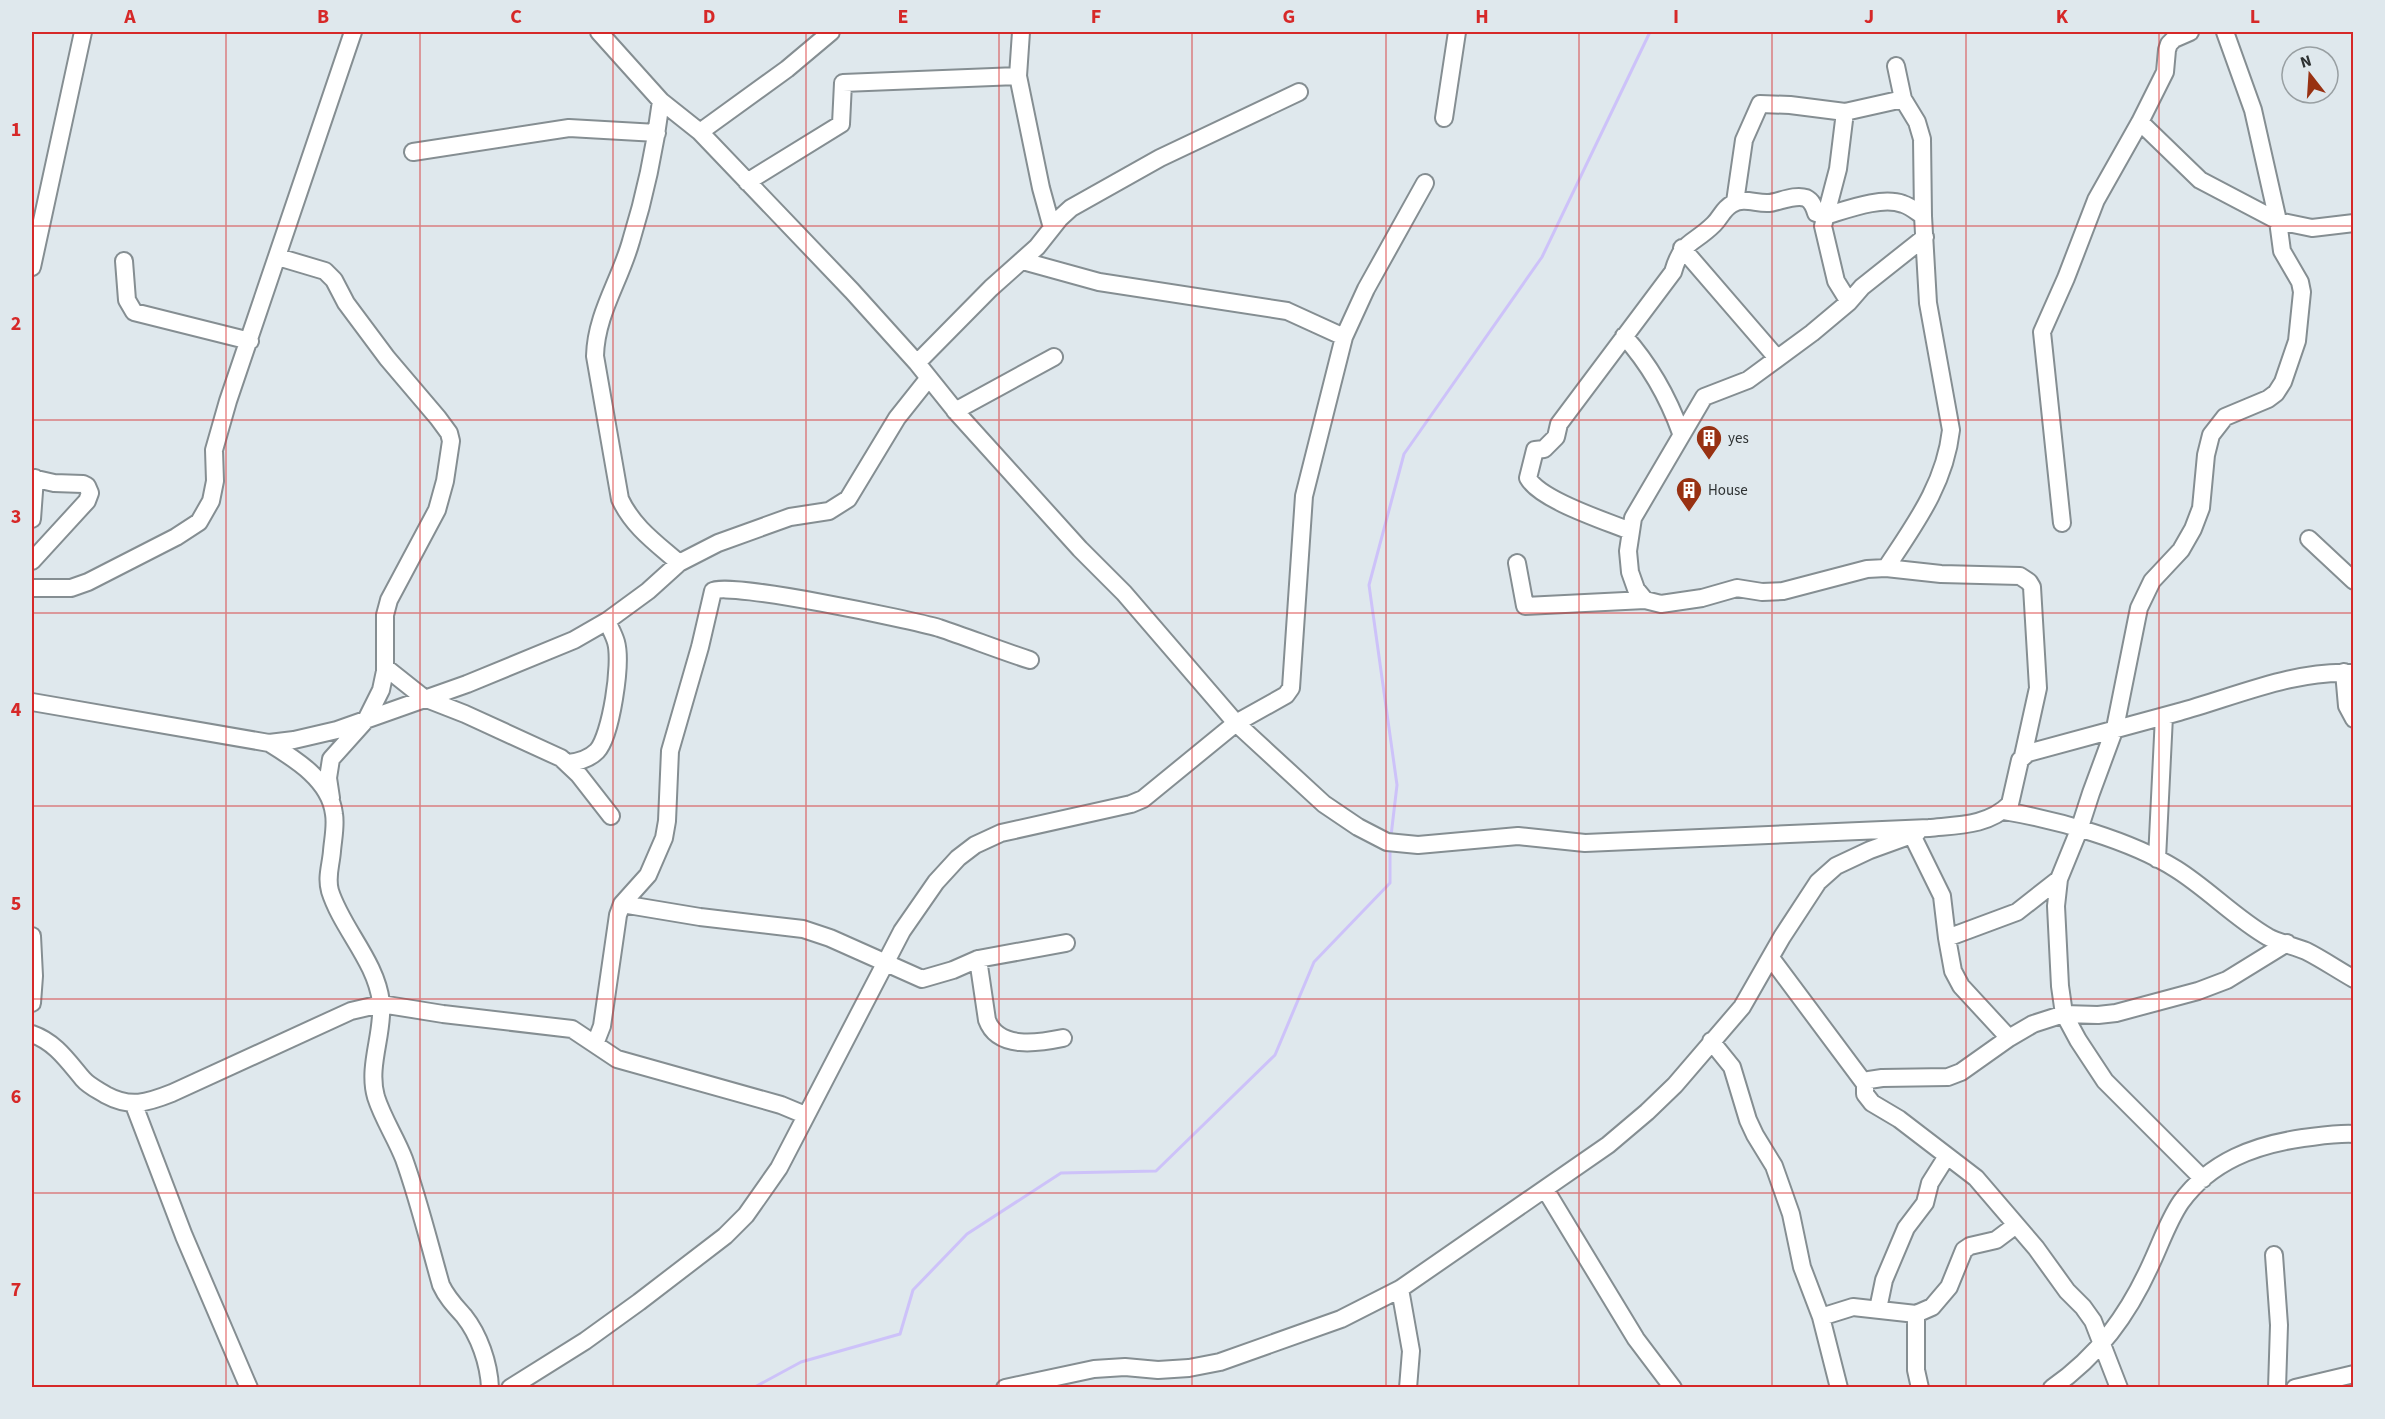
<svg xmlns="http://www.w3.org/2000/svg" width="2385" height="1419" font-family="'Source Sans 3',sans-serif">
	<rect width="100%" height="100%" fill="#dfe8ed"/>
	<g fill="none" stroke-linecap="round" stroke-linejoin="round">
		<path stroke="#cdc2f9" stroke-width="3" d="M 1391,836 L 1397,785 L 1369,585 L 1404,454 L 1542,257 L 1650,32
			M 753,1388 L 801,1362 L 900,1334 L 913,1290 L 967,1234 L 1061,1173 L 1156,1171 L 1275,1055 L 1314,962 L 1390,883 L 1390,848"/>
		<g stroke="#858e92" stroke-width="20">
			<path id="minor" d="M 599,32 L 661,101 L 700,132 L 852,291 L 917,363 L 958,414 L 1080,549 L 1124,593 L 1236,723 L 1324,804 L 1358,827 L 1387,842 L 1418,845 L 1518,836 L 1585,843 L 1929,828 C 1958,825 1988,826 2010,804 L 2020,760 L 2028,753 C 2078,739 2129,726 2179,712 C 2234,697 2296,669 2354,673
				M 1021,32 L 1018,76 L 1041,188 L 1052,228
				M 661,101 C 655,148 645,196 631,241 C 620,281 596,314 595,356 L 620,499 C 633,527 656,543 679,563
				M 1845,112 L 1838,169 L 1823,226 L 1836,281 L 1849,302
				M 1444,118 L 1457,32
				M 2140,122 L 2200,180 L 2278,221 L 2312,228 L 2354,223
				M 700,132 L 787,69 L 831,32
				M 413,152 L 569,128 L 657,133
				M 747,182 L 841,124 L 843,83 L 1018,76
				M 1735,202 L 1744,140 L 1760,104 L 1790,105 L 1845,112 L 1903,99
				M 1925,237 L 1862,287 L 1849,302 L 1812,333 L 1748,380 L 1704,397 L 1633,518 L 1628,551 L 1630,572 L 1636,589 L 1645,600 L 1661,604 L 1702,598 L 1737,588 L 1762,592 L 1783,591 L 1867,569 L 1886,568 L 1941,574 L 2020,576 L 2029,582 L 2032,587 L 2038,688 L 2023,756
				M 1682,248 L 1777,358
				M 278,257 L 325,271 L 334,280 L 346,303 L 387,358 L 438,418 L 449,433 L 451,441 L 445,481 L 437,510 L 389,600 L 385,615 L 385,671 L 381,690 L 366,720 L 331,759 L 328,778 L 331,798
				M 124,261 L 127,300 L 134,312 L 250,341
				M 1023,261 L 1099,282 L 1287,311 L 1344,337
				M 32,267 L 83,32
				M 1624,336 C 1650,365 1668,397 1681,433
				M 917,363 L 991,288 L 1037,247 L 1060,218 L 1071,208 L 1160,158 L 1299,92
				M 955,411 L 1054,357
				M 32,478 L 54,483 L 83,484 L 87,486 L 90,493 L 87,501 L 32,561
				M 32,519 L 35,478
				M 2062,523 L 2042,332 L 2066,278 L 2096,200 L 2140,122 L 2165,72 L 2167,50 L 2169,44 L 2174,39 L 2190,32
				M 1630,531 C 1606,521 1540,500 1528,478 L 1535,450 L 1544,449 L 1556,437 L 1559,424 L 1673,272 C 1682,240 1693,245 1714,224 C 1721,217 1723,209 1732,204 C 1744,197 1756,204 1769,203 C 1779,202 1795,194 1806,198 C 1812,201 1814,206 1816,213 L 1825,216 C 1846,210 1881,196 1903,204 C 1910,206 1917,212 1923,216
				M 2309,539 L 2354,581
				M 1517,563 L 1525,606 L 1645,600
				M 1886,568 C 1915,524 1945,484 1951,430 L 1928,303 L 1923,216 L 1922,139 L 1917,122 L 1903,99 L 1896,66
				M 32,588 L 71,588 L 88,582 L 176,537 L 199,522 L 211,501 L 215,481 L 214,450 L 228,401 L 353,32
				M 385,667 L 424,698 L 465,714 L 561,758 L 579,775 L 611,816
				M 2344,672 L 2347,706 L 2354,719
				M 32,702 L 269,743 C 295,759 330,780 334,814 C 336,826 333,839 332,851 C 331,865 326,877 330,891 C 342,929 376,961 381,1002 C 384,1033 367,1066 376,1097 C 383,1119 396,1138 404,1159 C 419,1201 429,1243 441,1285 C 447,1298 455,1306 464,1316 C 479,1335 489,1363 490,1388
				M 269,743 L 294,740 L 337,730 L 467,684 L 574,640 L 607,621 L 648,591 L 679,563 L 718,543 L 790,517 L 829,511 L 848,499 L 897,418 L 928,379
				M 568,763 C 578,762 590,758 597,751 C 611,736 622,663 616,642 C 614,635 610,628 607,621
				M 2004,811 C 2057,820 2130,840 2176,869 C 2208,889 2235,918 2268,937 C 2279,943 2294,946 2306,951 C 2322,959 2338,970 2354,979
				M 1912,835 L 1942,896 L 1947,938 L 1953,971 L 1961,986 L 2009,1038
				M 2157,859 L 2164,716
				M 622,904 L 700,917 L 803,929 L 830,938 L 922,979 L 953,970 L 978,959 L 1066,943
				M 32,936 L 34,976 L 32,1003
				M 1947,938 L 2017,912 L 2059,879
				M 1771,958 L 1865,1084 L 1865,1094 L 1872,1103 L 1899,1119 L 1976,1178 L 2036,1248 L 2067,1291 L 2083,1307 L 2093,1321 L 2119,1388
				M 978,959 L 987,1020 C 998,1050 1039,1043 1063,1038
				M 32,1034 C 55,1042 67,1060 83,1079 C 89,1086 98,1090 106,1095 C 130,1108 147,1103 172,1093 L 351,1011 L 381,1004 L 443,1014 L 572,1029 L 617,1059 L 781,1105 L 805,1115
				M 1711,1041 L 1732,1067 L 1748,1120 L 1755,1135 L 1774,1166 L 1791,1214 L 1802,1267 L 1821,1317 L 1839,1388
				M 595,1044 L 602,1026 L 618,915 L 622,904 L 648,875 L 664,838 L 667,821 L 670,751 L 700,647 L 713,591 C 727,581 912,620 939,628 C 969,638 999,650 1030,660
				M 1865,1084 L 1869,1080 L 1882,1078 L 1948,1077 L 1961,1072 L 2009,1038 L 2033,1024 L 2064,1014 L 2098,1015 L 2116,1013 L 2198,991 L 2227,980 L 2287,943
				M 134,1105 L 184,1236 L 249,1388
				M 2203,1179 L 2105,1081 L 2078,1040 L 2064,1014 L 2060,986 L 2056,906 L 2059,879 L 2079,830 L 2091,793 L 2115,728 L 2139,608 L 2152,581 L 2181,550 L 2193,529 L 2201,508 L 2206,455 L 2211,435 L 2225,417 L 2268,399 L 2276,393 L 2283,382 L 2297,341 L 2302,292 L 2300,282 L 2282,251 L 2278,221 L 2253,110 L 2225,32
				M 1545,1189 L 1636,1339 L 1673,1388
				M 2274,1255 L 2279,1325 L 2277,1388
				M 1400,1289 L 1411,1351 L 1408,1388
				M 1878,1309 L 1884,1280 L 1906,1228 L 1925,1203 L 1930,1183 L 1947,1156
				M 1916,1314 L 1916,1370 L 1920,1388
				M 1821,1317 L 1853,1307 L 1916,1314 L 1932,1307 L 1949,1287 L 1964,1250 L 1970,1246 L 1996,1240 L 2016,1225
				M 510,1388 L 585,1341 L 639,1302 L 725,1236 L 746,1215 L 779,1168 L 902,931 L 936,882 L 958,858 L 975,845 L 1001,833 L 1131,804 L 1143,799 L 1236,723 L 1286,695 L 1291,688 L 1304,496 L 1344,337 L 1366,289 L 1425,183
				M 1005,1388 L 1094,1369 L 1125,1367 L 1158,1370 L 1189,1368 L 1220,1362 L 1341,1319 L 1400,1289 L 1608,1145 L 1647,1112 L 1675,1085 L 1742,1007 L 1782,937 L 1818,882 L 1836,866 L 1870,850 L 1917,833
				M 2052,1388 C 2098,1356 2128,1315 2151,1264 C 2161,1243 2168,1221 2181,1202 C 2211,1161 2255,1145 2303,1138 C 2320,1136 2337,1133 2354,1134
				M 2295,1388 L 2354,1374"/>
		</g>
		<use href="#minor" stroke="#fff" stroke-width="16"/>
	</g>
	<path fill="none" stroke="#d62828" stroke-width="1.5" stroke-opacity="0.55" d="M 226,32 L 226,1388M 420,32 L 420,1388M 613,32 L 613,1388M 806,32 L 806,1388M 999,32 L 999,1388M 1192,32 L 1192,1388M 1386,32 L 1386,1388M 1579,32 L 1579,1388M 1772,32 L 1772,1388M 1966,32 L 1966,1388M 2159,32 L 2159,1388M 32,226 L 2354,226M 32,420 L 2354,420M 32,613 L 2354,613M 32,806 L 2354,806M 32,999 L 2354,999M 32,1193 L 2354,1193"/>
	<defs>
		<g id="building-pin" transform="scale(1.35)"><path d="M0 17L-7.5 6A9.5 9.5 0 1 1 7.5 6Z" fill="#983112" stroke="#dfe8ed"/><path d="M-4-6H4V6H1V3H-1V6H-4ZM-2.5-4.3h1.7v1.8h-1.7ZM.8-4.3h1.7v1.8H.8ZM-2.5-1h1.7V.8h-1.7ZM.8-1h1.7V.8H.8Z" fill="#fff"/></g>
	</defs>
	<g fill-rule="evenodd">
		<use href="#building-pin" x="1709" y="438"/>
		<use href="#building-pin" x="1689" y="490"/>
	</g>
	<g text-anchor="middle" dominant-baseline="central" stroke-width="6" stroke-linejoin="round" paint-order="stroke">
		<g font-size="15" fill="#2d3132" stroke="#dfe8ed" text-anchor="start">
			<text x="1728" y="438">yes</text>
			<text x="1708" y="490">House</text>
		</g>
	</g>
	<rect width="2385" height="1419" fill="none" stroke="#dfe8ed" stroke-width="66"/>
	<g transform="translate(2310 75) rotate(343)"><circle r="28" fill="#dfe8ed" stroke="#989fa2" stroke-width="1.5"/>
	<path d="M0-4.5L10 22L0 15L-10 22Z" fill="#983112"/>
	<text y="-9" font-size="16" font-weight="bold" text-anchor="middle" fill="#2d3132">N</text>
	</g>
	<rect x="33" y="33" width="2319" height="1353" fill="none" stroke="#d62828" stroke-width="2"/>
	<g font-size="20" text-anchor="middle" font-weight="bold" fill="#d62828">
		<text x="130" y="23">A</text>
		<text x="323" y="23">B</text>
		<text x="516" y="23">C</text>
		<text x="709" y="23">D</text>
		<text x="903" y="23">E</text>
		<text x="1096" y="23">F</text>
		<text x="1289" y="23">G</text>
		<text x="1482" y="23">H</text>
		<text x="1676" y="23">I</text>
		<text x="1869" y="23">J</text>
		<text x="2062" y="23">K</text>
		<text x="2255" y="23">L</text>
		<text x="16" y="136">1</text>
		<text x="16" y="330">2</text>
		<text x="16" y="523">3</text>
		<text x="16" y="716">4</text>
		<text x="16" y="910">5</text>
		<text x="16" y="1103">6</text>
		<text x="16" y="1296">7</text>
	</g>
</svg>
